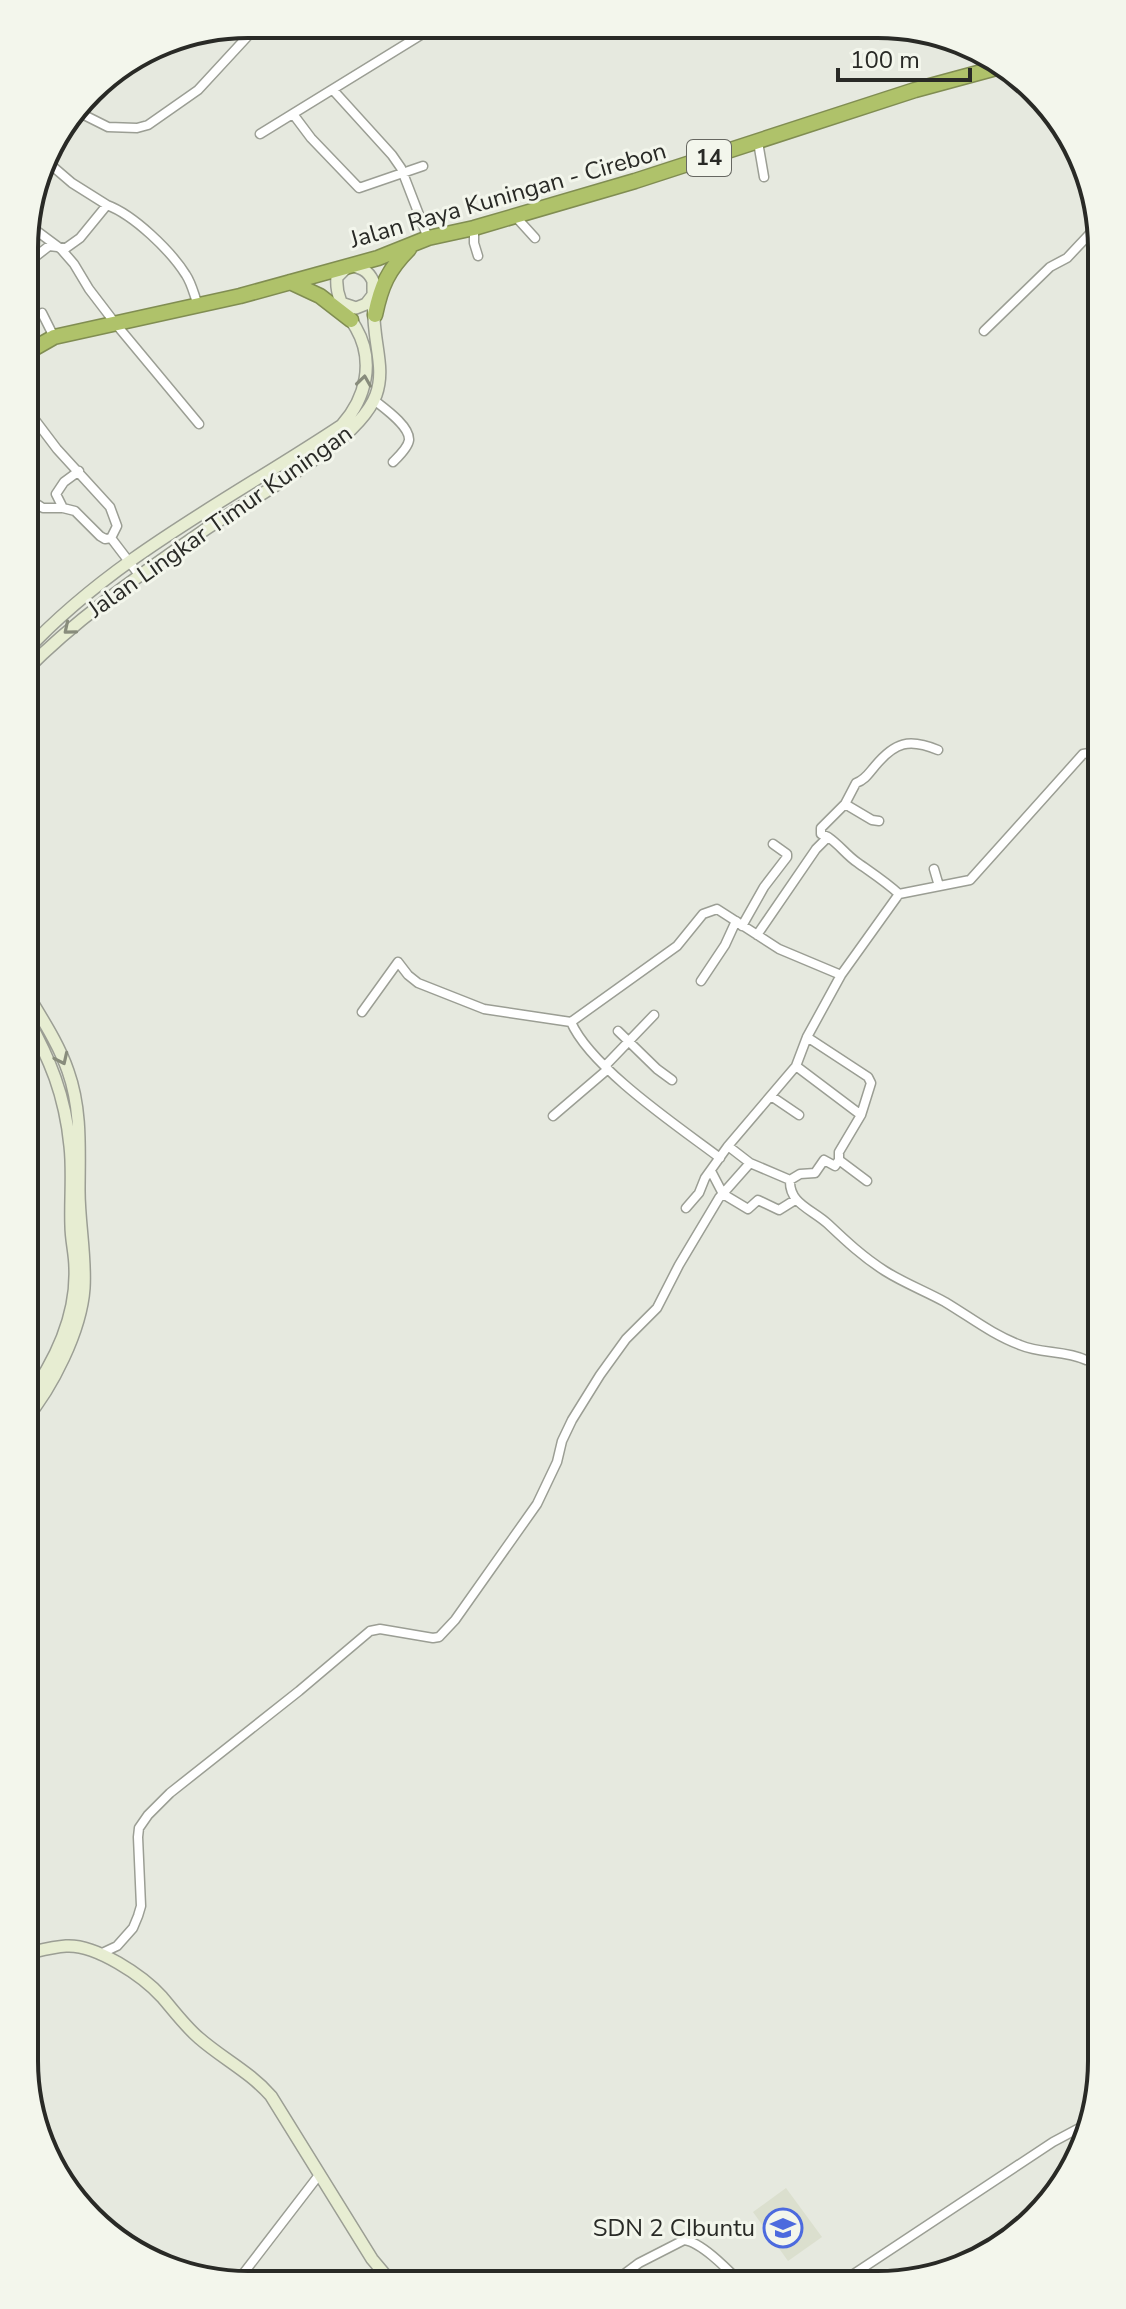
<svg xmlns="http://www.w3.org/2000/svg" width="1126" height="2309" font-family="'Nunito Sans',sans-serif">
	<rect width="100%" height="100%" fill="#e6e9df"/>
	<path fill="#dbdfce" d="M 786,2188 L 822,2237 L 788,2261 L 753,2212 Z"/>
	<g fill="none" stroke-linecap="round" stroke-linejoin="round">
		<g stroke="#9b9e94" stroke-width="11">
			<path id="street" d="M 333,90 L 392,155 L 401,168 L 428,238
				M 76,111 L 108,127 L 137,128 L 148,125 L 198,90 L 259,24
				M 293,114 L 311,138 L 359,188 L 423,166
				M 260,134 L 424,33
				M 758,142 L 764,177
				M 107,205 C 134,215 171,251 186,275 C 192,284 194,295 198,305
				M 515,216 L 535,238
				M 26,223 L 61,249 L 74,264 L 89,289 L 115,323 L 199,424
				M 474,228 L 474,243 L 478,256
				M 26,264 L 49,246 L 66,248 L 80,238 L 107,205 L 72,183 L 44,159
				M 42,313 L 54,337
				M 984,331 L 1050,267 L 1067,258 L 1098,225
				M 374,400 C 384,408 410,426 409,440 C 408,448 398,457 393,462
				M 26,408 L 57,449 L 110,507 L 117,526 L 111,538 L 140,576
				M 26,497 L 43,508 L 63,508 L 75,511 L 100,536 L 105,539 L 111,538
				M 63,508 L 56,494 L 64,482 L 79,471
				M 845,804 L 872,820 L 879,821
				M 828,837 L 821,834 L 821,828 L 845,804 L 856,783 C 865,780 869,773 875,766 C 895,742 909,738 938,750
				M 934,869 L 939,886
				M 742,926 L 764,887 L 787,857 L 787,854 L 773,844
				M 757,935 L 816,849 L 828,837 C 840,845 846,855 858,863 C 872,873 886,882 899,894 L 970,880 L 1083,754 L 1089,753 L 1102,758
				M 701,981 L 725,945 L 736,921
				M 362,1012 L 398,962 L 408,975 L 418,983 L 484,1009 L 571,1022 L 677,946 L 703,914 L 717,909 L 779,949 L 841,975
				M 571,1022 C 591,1068 679,1127 720,1158
				M 618,1031 L 657,1069 L 672,1080
				M 807,1037 L 868,1077 L 871,1083 L 861,1115 L 839,1152 L 839,1160 L 835,1166 L 824,1160 L 815,1173 L 800,1174 L 790,1180 C 789,1204 812,1209 828,1224 C 846,1241 863,1257 885,1271 C 904,1283 925,1291 945,1302 C 970,1317 993,1335 1020,1345 C 1041,1354 1065,1350 1086,1360
				M 605,1066 L 654,1015
				M 796,1066 L 861,1115
				M 771,1096 L 799,1115
				M 553,1116 L 608,1069
				M 728,1146 L 750,1163 L 790,1180
				M 839,1160 L 867,1181
				M 711,1171 L 723,1194 L 748,1209 L 758,1200 L 779,1210 L 795,1200
				M 686,1208 L 699,1193 L 705,1178 L 728,1146 L 796,1066 L 807,1037 L 841,975 L 899,894
				M 100,1954 L 117,1946 L 133,1928 L 138,1916 L 141,1906 L 138,1837 L 139,1828 L 148,1815 L 170,1793 L 299,1691 L 370,1631 L 380,1629 L 433,1638 L 439,1637 L 455,1620 L 537,1504 L 557,1462 L 562,1441 L 572,1420 L 600,1375 L 626,1339 L 657,1308 L 679,1265 L 719,1198 L 750,1163
				M 236,2283 L 319,2175
				M 611,2284 L 639,2263 L 684,2240 C 702,2242 730,2272 743,2285
				M 837,2285 L 1053,2142 L 1083,2126"/>
		</g>
		<g stroke="#9b9e94" stroke-width="14">
			<path id="secondary" d="M 341,303 L 356,308 L 366,304 L 373,295
				M 25,671 C 79,616 143,573 206,529 C 250,499 358,444 376,395 C 384,373 377,352 375,330 C 373,314 373,297 373,281 C 368,270 360,267 349,265 L 337,277 C 335,298 346,311 356,328 C 375,361 366,398 342,425 C 234,497 114,556 25,652
				M 25,1403 C 53,1365 77,1317 75,1268 C 75,1254 71,1240 71,1226 C 70,1199 73,1172 70,1146 C 65,1095 50,1059 25,1014
				M 25,1420 C 52,1388 81,1331 84,1288 C 86,1256 79,1223 79,1191 C 79,1151 82,1110 68,1071 C 58,1042 40,1016 25,990
				M 24,1954 C 38,1951 52,1947 66,1946 C 96,1944 143,1976 162,1997 C 174,2011 185,2026 199,2038 C 223,2059 250,2072 271,2096 L 372,2259 L 393,2284"/>
		</g>
		<g stroke="#808d52" stroke-width="17">
			<path id="highway" d="M 290,282 L 320,296 L 351,320
				M 375,315 C 381,286 388,270 409,249
				M 26,353 L 54,337 L 240,296 L 378,258 L 428,238 L 474,228 L 635,181 L 915,90 L 1000,67"/>
		</g>
		<use href="#street" stroke="#fff" stroke-width="8"/>
		<use href="#secondary" stroke="#e7edd2" stroke-width="11"/>
		<use href="#highway" stroke="#afc26a" stroke-width="14"/>
	</g>
	<defs><path id="oneway-chevron" d="M-2-3.5L2.5 0L-2 3.5" fill="none" stroke-width="1.6" stroke-linecap="round" stroke-linejoin="round" transform="scale(2)"/></defs>
	<g stroke="#888c7c">
		<use href="#oneway-chevron" transform="translate(364 381) rotate(-82)"/>
		<use href="#oneway-chevron" transform="translate(69 629) rotate(140)"/>
		<use href="#oneway-chevron" transform="translate(62 1059) rotate(65)"/>
	</g>
	<defs>
		<g id="school-ring" transform="scale(2)"><circle r="9.5" fill="#f3f6ec" stroke="#4c6ade" stroke-width="1.5"/><path d="M0-5L7-2L0 1L-7-2ZM-4 1L0 2.5L4 1V4Q0 6-4 4Z" fill="#4c6ade"/></g>
	</defs>
	<g fill-rule="evenodd">
		<use href="#school-ring" x="783" y="2228"/>
	</g>
	<g text-anchor="middle" dominant-baseline="central" stroke-width="6" stroke-linejoin="round" paint-order="stroke">
		<rect fill="#f3f6ec" stroke="#666761" stroke-width="2" x="687" y="140" width="44" height="36" rx="6"/>
		<g font-size="22" font-weight="bold" fill="#292a26">
			<text x="709" y="158">14</text>
		</g>
		<g font-size="24" fill="#292a26" stroke="#f3f6ec">
			<text transform="translate(508 195) rotate(-16)">Jalan Raya Kuningan - Cirebon</text>
			<text transform="translate(220 521) rotate(-35)">Jalan Lingkar Timur Kuningan</text>
		</g>
		<g font-size="24" fill="#292a26" stroke="#f3f6ec" text-anchor="end">
			<text x="755" y="2228">SDN 2 CIbuntu</text>
		</g>
	</g>
	<path d="M0 0H1126V2309H0ZM248 38H878A210 210 0 0 1 1088 248V2061A210 210 0 0 1 878 2271H248A210 210 0 0 1 38 2061V248A210 210 0 0 1 248 38Z" fill="#f3f6ec" fill-rule="evenodd"/>
	<path fill="none" stroke="#292a26" stroke-width="4" d="M248 38H878A210 210 0 0 1 1088 248V2061A210 210 0 0 1 878 2271H248A210 210 0 0 1 38 2061V248A210 210 0 0 1 248 38Z"/>
	<path d="M838 68v12h132v-12" fill="none" stroke="#292a26" stroke-width="4"/>
	<text x="850" y="68" font-size="24" fill="#292a26" stroke="#f3f6ec" stroke-width="6" paint-order="stroke">100 m</text>
</svg>
